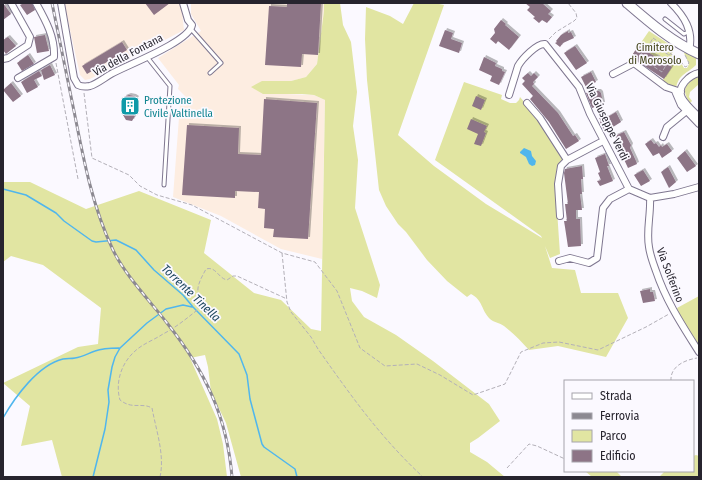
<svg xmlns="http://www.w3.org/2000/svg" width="702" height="480" font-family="'Fira Sans Condensed',sans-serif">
	<defs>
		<filter id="shadow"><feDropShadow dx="2" dy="-2" stdDeviation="0" flood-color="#0004"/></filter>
	</defs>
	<rect width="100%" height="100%" fill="#fbf9ff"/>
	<path fill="#fdede1" d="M 64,3 L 181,3 L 184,30 L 90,79 L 85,80 L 80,75 Z
		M 191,3 L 324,3 L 324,11 L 317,64 L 306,77 L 291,81 L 262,81 L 286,94 L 314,95 L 325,100 L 322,259 L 281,249 L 221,216 L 173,197 L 180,104 L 187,98 L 178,89 L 179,85 L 158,58 L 201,31 L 191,14 Z"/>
	<path fill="#e1e5a2" d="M 324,3 L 340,3 L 343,25 L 351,42 L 357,92 L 353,126 L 358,160 L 355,208 L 380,285 L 377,298 L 362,291 L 350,288 L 352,301 L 364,317 L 396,335 L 433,361 L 489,404 L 500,421 L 478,438 L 470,443 L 470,452 L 487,462 L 505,477 L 241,477 L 226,423 L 211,392 L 208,367 L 205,355 L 190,358 L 217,419 L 223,444 L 227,477 L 62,477 L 52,440 L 21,446 L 30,406 L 3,383 L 78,347 L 98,344 L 101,308 L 43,265 L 11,256 L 3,262 L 3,182 L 30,182 L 86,209 L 139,191 L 211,220 L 204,253 L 254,293 L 281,300 L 311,329 L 321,331 L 325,100 L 314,95 L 302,94 L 263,94 L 251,87 L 262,81 L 291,81 L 306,77 L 317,64 L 324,11 Z
		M 414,3 L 434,3 L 444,5 L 398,135 L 434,166 L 486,204 L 542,238 L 541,236 L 435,160 L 464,82 L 502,95 L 501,99 L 510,103 L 516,103 L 519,100 L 520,97 L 535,115 L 563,158 L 557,167 L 555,181 L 560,254 L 550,258 L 545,246 L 552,268 L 575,270 L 581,293 L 618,293 L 628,318 L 606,357 L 558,346 L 529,350 C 521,341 513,333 504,326 C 500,323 493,322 490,319 C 481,310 483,300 471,294 L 467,297 L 447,281 L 427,260 L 406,232 L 398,224 L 386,206 L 379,190 L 367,80 L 365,39 L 366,7 L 390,16 L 403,24 Z
		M 649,31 L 675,48 L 671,55 L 680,61 L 684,68 L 687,68 L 689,64 L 684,53 L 685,52 L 696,58 L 696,65 C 687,74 678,74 676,89 L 662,82 L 664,78 L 631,57 Z
		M 699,76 L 699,84 L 690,92 L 689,97 L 692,101 L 690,103 C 680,89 686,83 699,76 Z
		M 699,296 L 699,349 L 681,322 L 677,308 Z
		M 696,455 L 699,456 L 699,477 L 659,477 L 665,471 L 693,471 L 693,456 Z
		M 585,471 L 616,471 L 622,477 L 592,477 Z"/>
	<path fill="#50b6ed" d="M 524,148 L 531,151 L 532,156 L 536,161 L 535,165 L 532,166 L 529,164 L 526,157 L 520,153 L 520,152 Z"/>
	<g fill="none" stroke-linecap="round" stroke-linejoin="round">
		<path stroke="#50b6ed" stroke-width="1.5" d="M 3,189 L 26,195 L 56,213 L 64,221 L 92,241 L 96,242 L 116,240 L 136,250 L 154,270 L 183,295 L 193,307 L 239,354 L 247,375 L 250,399 L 262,444 L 264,447 L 295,469 L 297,477
			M 3,418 C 15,397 38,365 63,359 C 67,358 71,359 75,358 C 82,357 89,353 95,351 C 103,348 112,348 119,348
			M 93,477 L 105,429 L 109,402 L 108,390 L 112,367 L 115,357 L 120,348 L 147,323 L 166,309 L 183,305 L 192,307"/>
	</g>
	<path fill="#8d7486" filter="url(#shadow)" d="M 3,3 L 11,14 L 3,20 Z
		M 24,3 L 32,3 L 35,10 L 27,15 L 20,5 Z
		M 145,3 L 170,3 L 154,15 Z
		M 287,3 L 321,3 L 318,55 L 302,54 L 301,67 L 265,65 L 269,6 L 287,7 Z
		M 525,3 L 542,3 L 551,11 L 548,14 L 552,17 L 547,23 L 542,20 L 539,23 L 533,18 L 535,17 L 527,10 L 530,7 Z
		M 501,20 L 506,24 L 505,25 L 519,37 L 509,50 L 498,41 L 496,44 L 490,39 L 495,33 L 494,29 Z
		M 445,30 L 453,33 L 451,39 L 462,43 L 459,53 L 439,46 Z
		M 568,31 L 568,33 L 571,32 L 574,38 L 563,43 L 560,47 L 555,43 L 557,42 L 556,41 L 561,35 Z
		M 45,35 L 49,51 L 37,53 L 34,37 Z
		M 8,37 L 16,46 L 6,54 L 3,50 L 3,40 Z
		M 122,42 L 127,50 L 87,74 L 82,66 Z
		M 575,46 L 587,63 L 576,70 L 564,53 Z
		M 638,46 L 672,67 L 664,79 L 631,57 Z
		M 28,55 L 34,64 L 22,71 L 17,63 Z
		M 484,57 L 496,63 L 495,66 L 502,69 L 502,71 L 505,72 L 499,85 L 490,81 L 492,76 L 479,70 Z
		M 50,65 L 55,75 L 44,80 L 41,70 Z
		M 39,71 L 42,76 L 34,80 L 38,87 L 27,93 L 21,82 Z
		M 591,72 L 596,82 L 586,87 L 581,77 Z
		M 528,73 L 531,76 L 534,73 L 538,77 L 533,82 L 534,84 L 532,86 L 558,113 L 573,136 L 575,135 L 579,141 L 566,149 L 549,122 L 530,99 L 533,96 L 522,84 L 525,81 L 522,78 Z
		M 11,83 L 21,96 L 13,102 L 3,90 Z
		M 588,91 L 599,91 L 601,93 L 603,104 L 592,108 L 586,93 L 589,92 Z
		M 129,95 L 134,96 L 137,98 L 134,102 L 137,104 L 133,108 L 136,110 L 132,114 L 135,116 L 132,121 L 126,120 L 123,115 L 126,114 L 124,109 L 126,108 L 124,103 L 126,102 L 124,97 Z
		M 476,96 L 485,100 L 481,110 L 472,106 Z
		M 264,99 L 317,103 L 308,239 L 273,237 L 274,229 L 264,228 L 265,209 L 258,208 L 259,192 L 235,191 L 235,198 L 182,195 L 187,125 L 239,128 L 238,154 L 261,155 Z
		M 616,112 L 621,122 L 605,132 L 600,122 L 601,121 L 599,118 L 604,115 L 606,118 Z
		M 471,119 L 487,126 L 484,132 L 486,133 L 481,146 L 474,144 L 478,134 L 467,129 Z
		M 624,132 L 631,145 L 630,148 L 636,161 L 637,164 L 628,168 L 621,153 L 623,152 L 615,136 Z
		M 651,140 L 654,144 L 656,143 L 659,147 L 661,145 L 662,147 L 667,144 L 672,151 L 662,158 L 659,153 L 653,156 L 645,144 Z
		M 685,151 L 696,166 L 687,172 L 677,158 Z
		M 605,154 L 609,166 L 607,166 L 613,181 L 600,186 L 597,181 L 601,180 L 598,173 L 600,172 L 595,158 Z
		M 582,166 L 583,179 L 581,179 L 582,194 L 580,194 L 582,210 L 576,210 L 576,219 L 580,219 L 581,246 L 568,247 L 565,227 L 564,221 L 567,221 L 565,204 L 568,204 L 564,173 L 565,169 Z
		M 668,167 L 676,182 L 669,188 L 661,172 Z
		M 643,170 L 650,181 L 641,186 L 634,175 Z
		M 650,289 L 650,292 L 653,292 L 655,301 L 643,303 L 640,291 Z"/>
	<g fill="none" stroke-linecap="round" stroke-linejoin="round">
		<g stroke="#7f7790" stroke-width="5">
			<path id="lane" d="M 665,19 L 684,34 L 690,31
				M 191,29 L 221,63 L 210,73
				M 147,57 L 170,86 L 164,185"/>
		</g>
		<g stroke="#7f7790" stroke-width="8">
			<path id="street" d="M 61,3 L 74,78 L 78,85 C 82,87 85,87 90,86 C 97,84 104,78 111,74 C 127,65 189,42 192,25 L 188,20 L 183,3
				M 671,3 C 684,16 694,31 689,50
				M 3,59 L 8,58 L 28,45 L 30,37 L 11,3
				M 699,73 C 690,75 676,86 682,98 C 686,105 693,111 699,117
				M 613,74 L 634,63 L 666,87 L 681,92
				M 18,78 L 54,57 C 55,37 46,21 36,3
				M 675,91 L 681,105 L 699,124
				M 509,95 L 518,66 C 522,59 537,43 545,44 L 579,87 L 590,114 L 629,189 L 650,198 L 674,194 L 699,187
				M 527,103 L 540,118 L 567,160
				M 663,137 L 667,127 L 689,109
				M 650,198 C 651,214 646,231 649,247 C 650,255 653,263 656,271 C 666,301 682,325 699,352
				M 560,216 L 558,184 L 561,166 L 567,160 L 603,141
				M 559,261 L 570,258 L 589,263 L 597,258 L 603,208 L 610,199 L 629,189"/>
		</g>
		<g stroke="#7f7790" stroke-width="11">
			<path id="secondary" d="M 627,3 C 649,22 672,42 699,54"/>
		</g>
		<path stroke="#b3b0b8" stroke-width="1" stroke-dasharray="4 2" stroke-linecap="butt" d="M 653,38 L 672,51 L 669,56 L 671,57 L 662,72 L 639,57 L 643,51 L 645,52 Z
			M 549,39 L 556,32 L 574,21 L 577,18 L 576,13 L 568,3
			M 650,43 L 669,55
			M 647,48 L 668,61
			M 671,54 L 680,60 L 684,66 L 686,67 L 689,63 L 685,55
			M 56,63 L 78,179
			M 84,93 L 92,158 L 129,175 L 140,186 L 157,195 L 192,205 L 282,253 L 315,262 L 337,291 L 360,348 L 385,366 L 417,364 L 440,375 L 473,395 L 505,384 L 521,352 L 543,343 L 559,342 L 598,350 L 646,327 L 669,314
			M 282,253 L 287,302 L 291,312 L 311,337 L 318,349 C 351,396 381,438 423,477
			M 671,381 C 670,366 685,360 697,358
			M 507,468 L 529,444 L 537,446 L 565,459
			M 160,477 C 165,455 156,430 152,408 C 141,402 133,410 120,400 C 115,383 121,364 134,352 C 142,344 154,340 163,334 C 175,328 186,319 196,311 C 202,303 197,296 198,288 C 199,281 203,275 206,269 C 216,266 218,278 227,280 L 233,276 L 237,276 L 287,299"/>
		<use href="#lane" stroke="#fff" stroke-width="3"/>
		<use href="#street" stroke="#fff" stroke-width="6"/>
		<use href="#secondary" stroke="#fff" stroke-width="9"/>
		<g stroke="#8c8991" stroke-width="3">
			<path id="rail" d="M 52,3 C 60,41 67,78 75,116 C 84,162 93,208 113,250 C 125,275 150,301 167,323 C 205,371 227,416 232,477"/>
		</g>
		<use href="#rail" stroke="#fbf9ff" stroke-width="1.5" stroke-dasharray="4.5" stroke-linecap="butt"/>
	</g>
	<defs>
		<g id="building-square" transform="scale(1)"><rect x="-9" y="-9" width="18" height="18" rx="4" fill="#0f9aa8" stroke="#fbf9ff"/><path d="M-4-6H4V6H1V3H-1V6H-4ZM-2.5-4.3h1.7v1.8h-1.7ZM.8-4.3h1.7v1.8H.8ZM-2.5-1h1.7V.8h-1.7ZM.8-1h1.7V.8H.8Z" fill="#fff"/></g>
	</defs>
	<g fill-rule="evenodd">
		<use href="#building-square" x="130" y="106"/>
	</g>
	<g text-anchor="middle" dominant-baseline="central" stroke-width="3.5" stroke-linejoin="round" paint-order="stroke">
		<g font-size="11" fill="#404218" stroke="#fbf9ff">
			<text x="655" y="47">Cimitero<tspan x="655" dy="13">di Morosolo</tspan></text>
		</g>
		<g font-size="11" fill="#27242e" stroke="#fbf9ff">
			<text transform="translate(128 55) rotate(-28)">Via della Fontana</text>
			<text transform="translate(607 122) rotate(64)">Via Giuseppe Verdi</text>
			<text transform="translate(670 275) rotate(69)">Via Solferino</text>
		</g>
		<g font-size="11" fill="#0d838f" stroke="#fbf9ff" text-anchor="start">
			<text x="144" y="100">Protezione<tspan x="144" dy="13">Civile Valtinella</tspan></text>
		</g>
		<g font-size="12" font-style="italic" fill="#1d475e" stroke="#fbf9ff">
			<text transform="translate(191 293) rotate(44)">Torrente Tinella</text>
		</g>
	</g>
	<rect width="702" height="480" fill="none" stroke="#27242e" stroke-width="8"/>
	<rect x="564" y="380" width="130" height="92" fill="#fbf9ff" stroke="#a6a4ab"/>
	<rect x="572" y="393" width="20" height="6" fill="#ffffff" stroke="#a6a4ab"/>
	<text x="600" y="400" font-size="12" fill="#27242e">Strada</text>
	<rect x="572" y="413" width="20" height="6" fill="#8c8991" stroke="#a6a4ab"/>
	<text x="600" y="420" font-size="12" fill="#27242e">Ferrovia</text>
	<rect x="572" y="430" width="20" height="12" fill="#e1e5a2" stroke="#a6a4ab"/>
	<text x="600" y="440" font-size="12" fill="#27242e">Parco</text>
	<rect x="572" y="450" width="20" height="12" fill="#8d7486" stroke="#a6a4ab"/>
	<text x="600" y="460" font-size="12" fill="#27242e">Edificio</text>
</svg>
